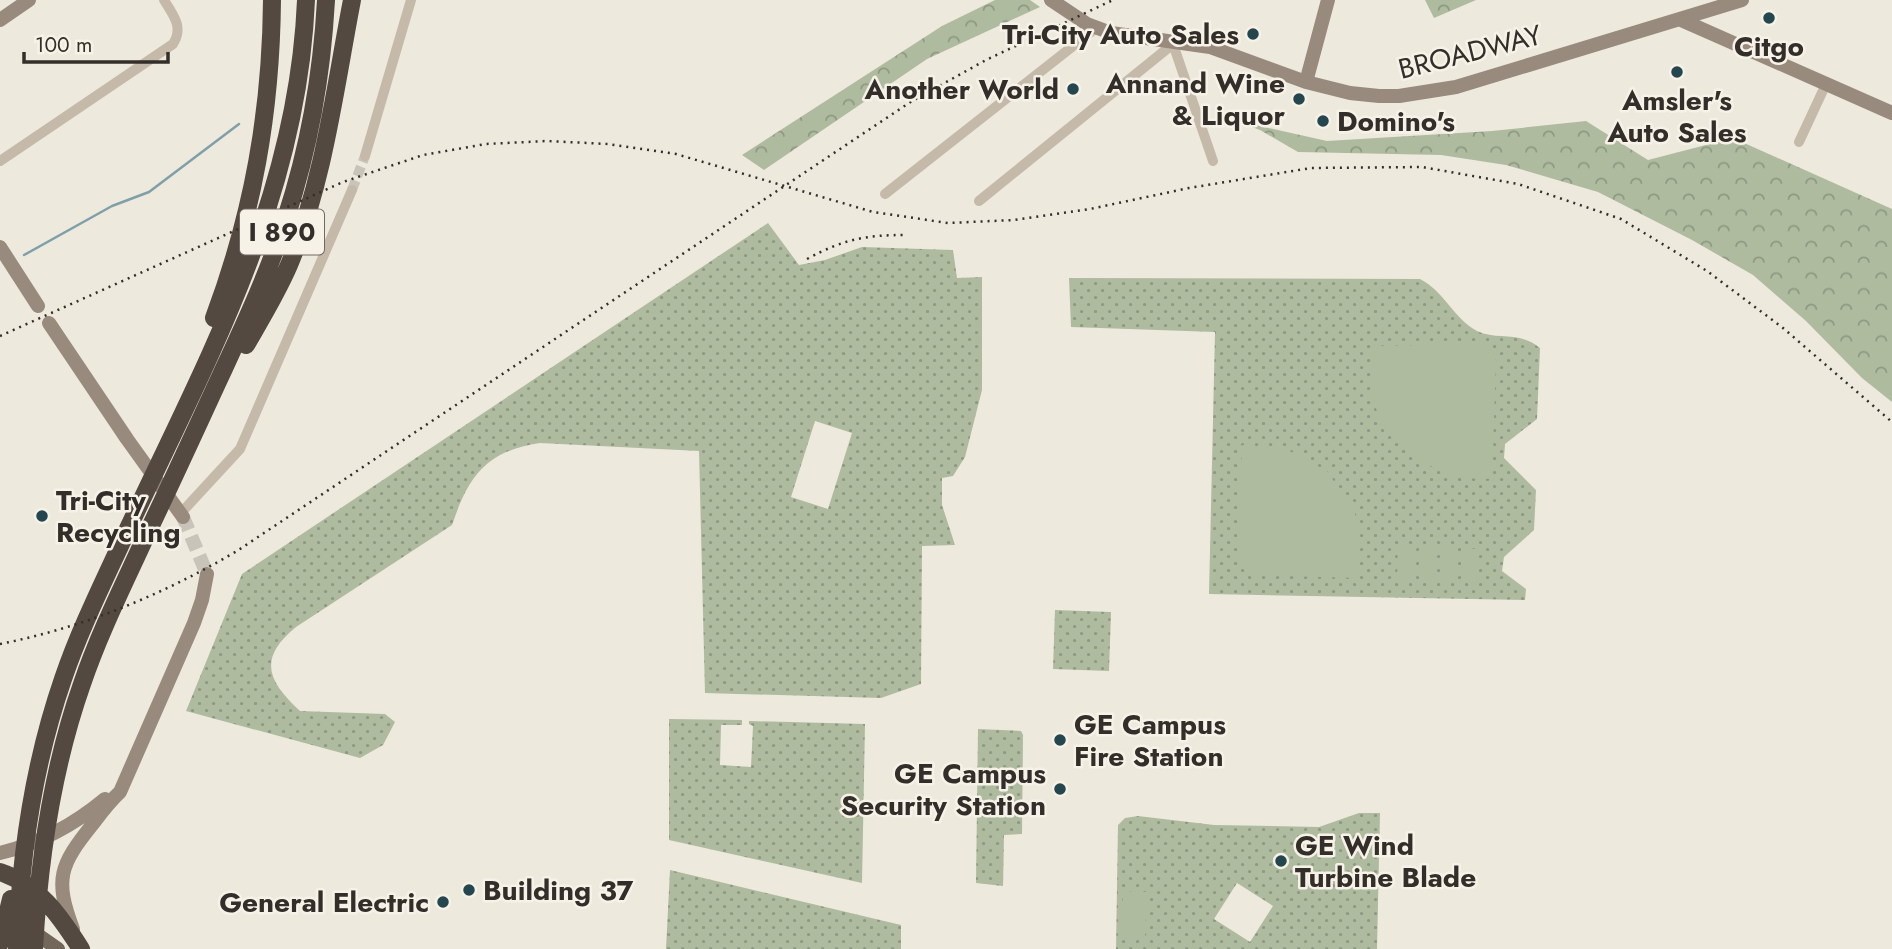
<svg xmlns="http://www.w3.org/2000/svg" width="1892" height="949" font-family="Jost,sans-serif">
	<defs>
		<pattern id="green-dots" width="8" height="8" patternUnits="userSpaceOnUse" patternTransform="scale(1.75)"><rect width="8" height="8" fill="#aebb9f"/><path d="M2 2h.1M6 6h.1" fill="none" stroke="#8e9882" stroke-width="1.8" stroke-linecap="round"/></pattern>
		<pattern id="forest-crowns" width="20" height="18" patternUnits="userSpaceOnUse" patternTransform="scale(1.75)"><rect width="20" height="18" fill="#aebb9f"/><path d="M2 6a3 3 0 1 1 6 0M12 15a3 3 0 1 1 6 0" fill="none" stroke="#8e9882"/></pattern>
	</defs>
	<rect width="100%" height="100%" fill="#eee9dd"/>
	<path fill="url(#green-dots)" fill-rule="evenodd" d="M 768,223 L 799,265 L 825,260 L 862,247 L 953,250 L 957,278 L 982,277 L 982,390 L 965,457 L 953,476 L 942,478 L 942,505 L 955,545 L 922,546 L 921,684 L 881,698 L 705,693 L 699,451 L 540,443 C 487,451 469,475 452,525 L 296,627 C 257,659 268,681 300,711 L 385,714 L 395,722 L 383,745 L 360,758 L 186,711 L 242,574 ZM 815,421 L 852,433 L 828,509 L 791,497 Z
		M 1069,278 L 1420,279 C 1444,291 1454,319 1477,331 C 1498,341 1518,330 1540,348 L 1537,419 L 1505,444 L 1504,458 L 1536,490 L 1534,530 L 1504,557 L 1502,571 L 1526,589 L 1525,600 L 1209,594 L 1215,332 L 1071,327 Z
		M 1055,610 L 1111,612 L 1109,671 L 1053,669 Z
		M 669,719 L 742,720 L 742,725 L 721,725 L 720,765 L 751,767 L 753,726 L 749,724 L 749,721 L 865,724 L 862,883 L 669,840 Z
		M 978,729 L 1021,731 L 1023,735 L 1022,834 L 1004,835 L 1003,886 L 976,883 Z
		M 1359,813 L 1380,813 L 1377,949 L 1116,949 L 1118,825 L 1125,818 L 1138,816 L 1214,825 L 1319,827 ZM 1237,883 L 1273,906 L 1250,942 L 1214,919 Z
		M 670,870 L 901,925 L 901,949 L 666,949 Z"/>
	<path fill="url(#forest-crowns)" d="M 995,0 L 1030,0 L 1040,7 L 927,59 L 764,170 L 742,155 L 942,26 Z
		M 1425,0 L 1476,0 L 1434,18 Z
		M 1233,120 L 1327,141 L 1492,131 L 1586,121 L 1648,160 L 1733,138 L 1892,209 L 1892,402 L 1862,378 L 1806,321 L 1753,275 L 1692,240 L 1598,192 L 1506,165 L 1441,155 L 1298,152 L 1260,130 Z"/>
	<path fill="#aebb9f" d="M 1481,344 L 1496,360 L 1492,479 C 1479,478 1461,480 1449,475 C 1420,463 1389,440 1377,411 C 1369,392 1372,366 1372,346 Z
		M 1242,445 L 1284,448 L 1327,471 L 1355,512 L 1359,557 L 1357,578 L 1249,575 L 1238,563 Z
		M 1398,547 L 1414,547 L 1413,581 L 1397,581 Z
		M 1419,547 L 1435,548 L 1434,582 L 1419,582 Z
		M 1440,548 L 1456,548 L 1455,582 L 1440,582 Z
		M 1461,548 L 1477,549 L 1476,583 L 1461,583 Z
		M 1123,891 L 1147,892 L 1145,938 L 1121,937 Z"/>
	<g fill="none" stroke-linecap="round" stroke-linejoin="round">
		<path stroke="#7fa0a8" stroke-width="2.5" d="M 24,255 L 112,206 L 149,192 L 239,124"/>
		<path stroke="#c9c4b9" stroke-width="10" stroke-dasharray="10 5" stroke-linecap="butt" d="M 352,190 L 365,156"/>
		<path stroke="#c9c4b9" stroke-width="14" stroke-dasharray="14 7" stroke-linecap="butt" d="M 183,517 L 207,574"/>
		<path stroke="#c5baaa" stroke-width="10" d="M 1799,142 L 1826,84
			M 365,156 L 411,0
			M 0,161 L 173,44 C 184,27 173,15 164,0
			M 885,194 L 1096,28
			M 979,201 L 1173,44 L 1213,161
			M 181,513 L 240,449 L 352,190"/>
		<path stroke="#988a7c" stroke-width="14" d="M 1051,0 L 1087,24 L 1111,33 L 1210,47 L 1306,82 L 1350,93 L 1379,96 L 1399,96 L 1456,87 L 1742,0
			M 1679,19 L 1892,113
			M 0,20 L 29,0
			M 1306,82 L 1328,0
			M 0,247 L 38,306
			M 49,323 L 127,439 L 183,517
			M 0,853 C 38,844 75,824 105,799
			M 73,929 C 54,879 60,865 92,825 C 101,813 109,802 120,792 L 194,623 L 202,600 L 207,574"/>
		<path stroke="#73675c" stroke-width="14" d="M 28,928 L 58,949"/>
		<path stroke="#534941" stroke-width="18" d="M 214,318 C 253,213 271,112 272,0
			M 246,345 C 261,319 277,293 289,265 C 324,181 335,88 352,0
			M 0,872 C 39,885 60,916 81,949
			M 0,943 L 11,899
			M 17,949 C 20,856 33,766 63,679 C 80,629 104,581 126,533 C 208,358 298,197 306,0
			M 34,949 C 39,859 52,769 82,684 C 99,634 123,586 145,538 C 171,484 196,429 221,375 C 245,323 269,272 286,218 C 309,148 322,74 326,0"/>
		<path stroke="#332e29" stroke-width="2.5" stroke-dasharray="2 5" stroke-linecap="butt" d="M 807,259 C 844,239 865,235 907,235
			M 0,336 L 343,182 L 423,155 L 486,144 L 547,141 L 608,144 L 676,154 L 873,212 L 948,223 L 1014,220 L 1090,209 L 1189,188 L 1311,168 L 1422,167 L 1518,184 L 1621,219 L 1707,271 L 1783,328 L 1892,422
			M 0,644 C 85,627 162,595 237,551 L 912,101 L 986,60 L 1113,0"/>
	</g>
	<g fill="#24464f" stroke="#f7f2e8" stroke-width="2.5">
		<circle cx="1769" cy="18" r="7"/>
		<circle cx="1253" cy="34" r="7"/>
		<circle cx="1677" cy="72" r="7"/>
		<circle cx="1073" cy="89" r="7"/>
		<circle cx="1299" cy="99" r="7"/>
		<circle cx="1323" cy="121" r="7"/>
		<circle cx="42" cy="516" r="7"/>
		<circle cx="1060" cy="740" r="7"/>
		<circle cx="1060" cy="789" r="7"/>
		<circle cx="1281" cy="861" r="7"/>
		<circle cx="469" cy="890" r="7"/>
		<circle cx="443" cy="902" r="7"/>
	</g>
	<g text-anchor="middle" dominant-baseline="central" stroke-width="5" stroke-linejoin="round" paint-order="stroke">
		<rect fill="#f7f2e8" stroke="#6e6962" stroke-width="2" x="240" y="209.5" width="84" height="45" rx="5"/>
		<g font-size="26" font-weight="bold" fill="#332e29">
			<text x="282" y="232">I 890</text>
		</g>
		<g font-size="28" font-weight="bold" fill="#332e29" stroke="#f7f2e8" text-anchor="end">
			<text x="1239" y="34">Tri-City Auto Sales</text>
			<text x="1769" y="46" text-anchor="middle">Citgo</text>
			<text x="1285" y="83">Annand Wine<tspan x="1285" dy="32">&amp; Liquor</tspan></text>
			<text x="1059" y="89">Another World</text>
			<text x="1677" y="100" text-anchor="middle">Amsler's<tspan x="1677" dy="32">Auto Sales</tspan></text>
			<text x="1337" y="121" text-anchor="start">Domino's</text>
			<text x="56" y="500" text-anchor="start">Tri-City<tspan x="56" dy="32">Recycling</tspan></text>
			<text x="1074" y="724" text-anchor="start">GE Campus<tspan x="1074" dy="32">Fire Station</tspan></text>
			<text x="1046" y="773">GE Campus<tspan x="1046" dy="32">Security Station</tspan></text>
			<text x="1295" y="845" text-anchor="start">GE Wind<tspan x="1295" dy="32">Turbine Blade</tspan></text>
			<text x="483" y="890" text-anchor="start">Building 37</text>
			<text x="429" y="902">General Electric</text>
		</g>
		<g font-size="28" fill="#332e29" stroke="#f7f2e8">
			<text transform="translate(1470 52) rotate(-14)">BROADWAY</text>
		</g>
	</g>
	<path d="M24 52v10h144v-10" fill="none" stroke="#332e29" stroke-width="3.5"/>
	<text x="35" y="52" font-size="21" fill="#332e29" stroke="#f7f2e8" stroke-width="5" paint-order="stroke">100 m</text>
</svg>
